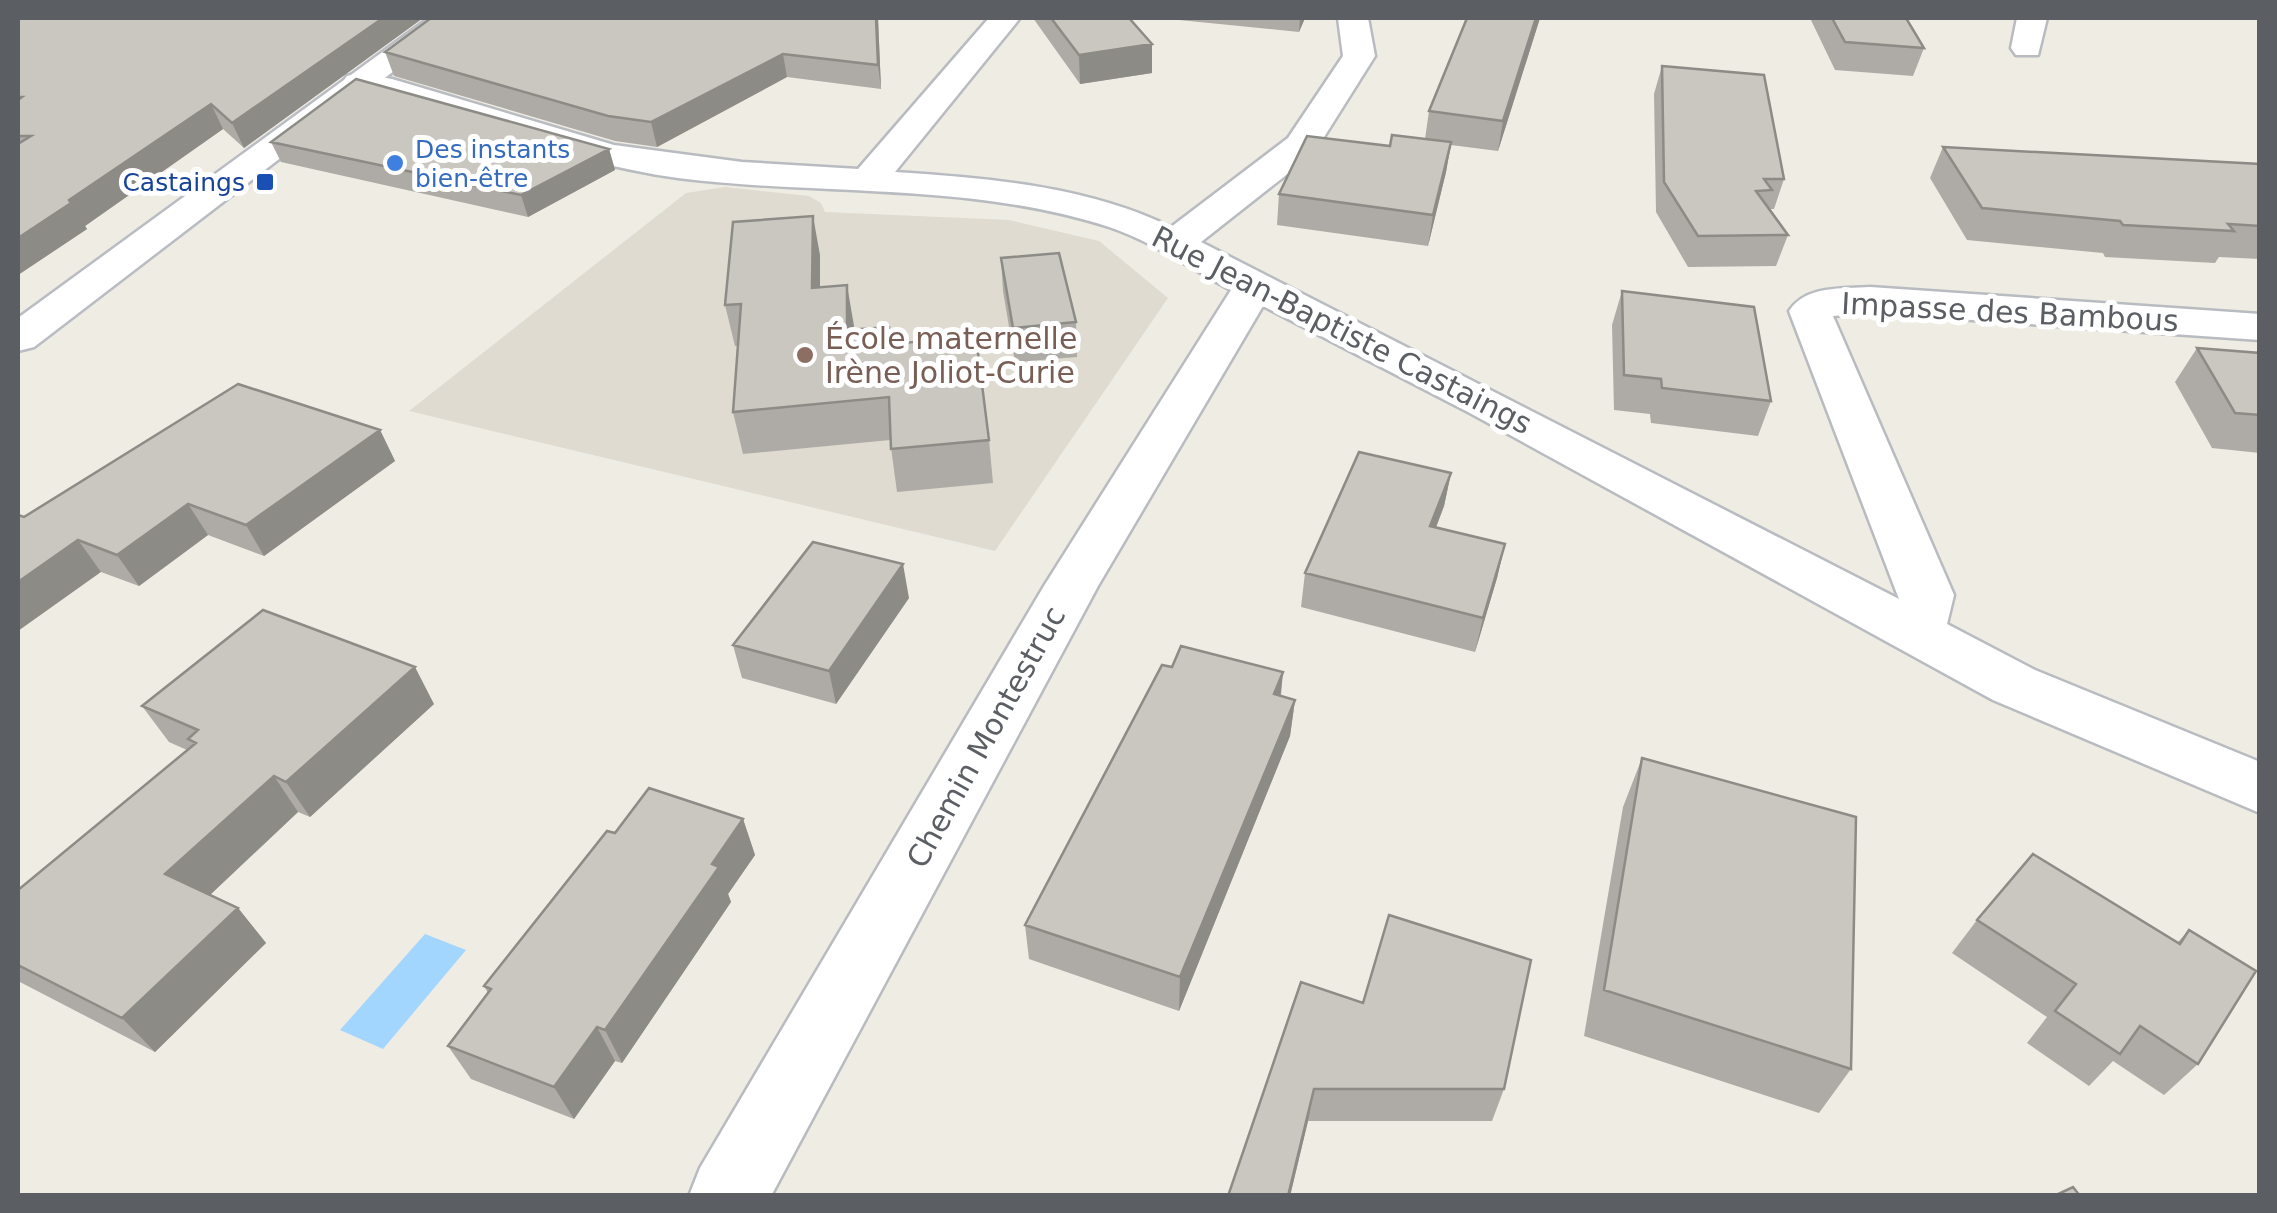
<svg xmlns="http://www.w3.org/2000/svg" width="2277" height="1213" font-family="'DejaVu Sans',sans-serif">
	<rect width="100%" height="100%" fill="#efece3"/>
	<path fill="#dfdbd1" d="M 725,187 L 809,196 L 821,203 L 825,212 L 1009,220 L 1099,241 L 1168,298 L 995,551 L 409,411 L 686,193 Z"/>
	<path fill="#a3d6ff" d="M 425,934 L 466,950 L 383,1049 L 340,1030 Z"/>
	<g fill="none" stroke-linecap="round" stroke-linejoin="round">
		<g stroke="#b8bbc0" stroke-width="5">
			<path id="street" d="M 989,18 L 1020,18 L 895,172 C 987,178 1088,186 1171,227 L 1288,138 L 1343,56 L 1338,18 L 1368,18 L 1375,56 L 1314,153 L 1201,242 L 1899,599 L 1789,311 C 1806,285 1842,289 1870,287 L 2260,314 L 2260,340 L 1870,313 L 1833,316 L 1954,595 L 1947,624 L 2035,670 L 2260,762 L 2260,813 L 1993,700 L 1470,413 L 1263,306 L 1098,586 L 771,1196 L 689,1196 L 700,1168 L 1044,586 L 1231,290 C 1192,269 1151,241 1109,227 C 971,182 820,196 678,178 C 564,162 458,118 347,90 L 342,83 L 347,76 L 359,73 L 392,79 L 614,145 L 742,162 L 858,169 Z
				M 2017,18 L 2047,18 L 2038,55 L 2016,55 L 2011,48 Z"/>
		</g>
		<g stroke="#b9bcc2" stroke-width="5">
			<path id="secondary" d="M 429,18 L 463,18 L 34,347 L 18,351 L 18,318 Z"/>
		</g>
		<use href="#street" fill="#fff" fill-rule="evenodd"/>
		<use href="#secondary" fill="#fff" fill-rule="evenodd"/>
	</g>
	<path fill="#aeaaa5" d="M 18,18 L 423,18 L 244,148 L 223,129 L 85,226 L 87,229 L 18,275 Z
		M 878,18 L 881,89 L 787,77 L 657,147 L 615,141 L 394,76 L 385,52 Z
		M 1033,18 L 1129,18 L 1152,73 L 1080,84 Z
		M 1159,18 L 1305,18 L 1299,32 Z
		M 1467,18 L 1540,18 L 1498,151 L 1451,145 L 1446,172 L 1428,246 L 1277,225 L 1279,194 L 1425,139 L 1429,111 Z
		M 1810,18 L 1906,18 L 1924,48 L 1913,76 L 1835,70 Z
		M 1662,66 L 1784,179 L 1774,209 L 1769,209 L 1788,235 L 1776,266 L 1688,267 L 1656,212 L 1654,94 Z
		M 271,142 L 609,149 L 615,170 L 528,217 L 281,162 Z
		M 1943,147 L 2260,164 L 2260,259 L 2219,257 L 2215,263 L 2105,257 L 2103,253 L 1967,240 L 1930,178 Z
		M 820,255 L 820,288 L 854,326 L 854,330 L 889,327 L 891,344 L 989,440 L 993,483 L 897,492 L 890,440 L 743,454 L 733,412 L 738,346 L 735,346 L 725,305 Z
		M 1001,258 L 1076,322 L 1077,357 L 1015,362 L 1003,291 Z
		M 1622,291 L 1771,401 L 1758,436 L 1651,423 L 1650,414 L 1614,410 L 1612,325 Z
		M 2197,348 L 2260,353 L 2260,453 L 2212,448 L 2175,382 Z
		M 380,430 L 395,461 L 264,556 L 208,535 L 139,586 L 101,572 L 24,517 Z
		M 1451,473 L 1444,506 L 1436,528 L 1505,544 L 1497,578 L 1475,652 L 1301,607 L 1305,573 Z
		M 909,598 L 836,704 L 742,678 L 733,645 Z
		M 1172,667 L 1283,672 L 1281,696 L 1295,700 L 1290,736 L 1179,1011 L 1029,959 L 1025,925 Z
		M 434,704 L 310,817 L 298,812 L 210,895 L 238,908 L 266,943 L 155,1052 L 18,981 L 18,890 L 187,750 L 169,742 L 142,706 Z
		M 1642,758 L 1851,1069 L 1819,1113 L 1584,1036 L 1623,807 Z
		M 743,819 L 755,855 L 728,894 L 731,902 L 622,1063 L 615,1061 L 574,1119 L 471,1079 L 448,1046 L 488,993 L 484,986 L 615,833 Z
		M 1977,920 L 2177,943 L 2189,930 L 2198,1064 L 2164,1095 L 2113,1061 L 2089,1086 L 2027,1043 L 2047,1017 L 1952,953 Z
		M 1301,982 L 1504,1089 L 1492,1121 L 1308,1121 L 1290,1196 L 1228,1196 Z"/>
	<path fill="#8d8b86" d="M 383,18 L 423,18 L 244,148 L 232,123 Z
		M 876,18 L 878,18 L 881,89 L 878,65 Z
		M 1300,18 L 1305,18 L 1299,32 Z
		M 1536,18 L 1540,18 L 1498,151 L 1503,121 Z
		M 1152,44 L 1152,73 L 1080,84 L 1079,55 Z
		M 783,54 L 787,77 L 657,147 L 651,122 Z
		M 211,104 L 223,129 L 85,226 L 87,229 L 18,275 L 18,238 L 69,200 Z
		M 1451,142 L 1446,172 L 1428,246 L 1433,215 Z
		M 609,149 L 615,170 L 528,217 L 521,195 Z
		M 813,216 L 820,255 L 820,329 L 812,288 Z
		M 847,285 L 854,326 L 854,372 L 847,330 Z
		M 380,430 L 395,461 L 264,556 L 246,525 Z
		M 1451,473 L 1444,506 L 1423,560 L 1430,526 Z
		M 188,504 L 208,535 L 139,586 L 117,555 Z
		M 78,540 L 101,572 L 18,631 L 18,582 Z
		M 1505,544 L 1497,578 L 1475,652 L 1483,618 Z
		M 903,564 L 909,598 L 836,704 L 829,671 Z
		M 415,667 L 434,704 L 310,817 L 286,782 Z
		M 1283,672 L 1279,708 L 1274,694 Z
		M 1295,700 L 1290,736 L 1179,1011 L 1180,977 Z
		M 274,776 L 298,812 L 195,909 L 165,874 Z
		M 743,819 L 755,855 L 728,894 L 731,902 L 622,1063 L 605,1030 L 712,864 Z
		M 238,908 L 266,943 L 155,1052 L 122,1018 Z
		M 597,1027 L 615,1061 L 574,1119 L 554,1087 Z
		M 1314,1089 L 1308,1121 L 1290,1196 L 1288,1196 Z"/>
	<path fill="#cac6c0" stroke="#8d8b86" stroke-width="2.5" d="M 18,18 L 383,18 L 232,123 L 211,104 L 69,200 L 71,203 L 18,238 L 18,144 L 31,136 L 18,136 L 18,100 L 22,97 L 18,97 Z
		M 431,18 L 876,18 L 878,65 L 783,54 L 651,122 L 608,116 L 385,52 Z
		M 1051,18 L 1129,18 L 1152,44 L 1079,55 Z
		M 1467,18 L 1536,18 L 1503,121 L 1429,111 Z
		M 1832,18 L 1906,18 L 1924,48 L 1845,42 Z
		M 1662,66 L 1764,75 L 1784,179 L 1764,179 L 1772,190 L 1756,191 L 1788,235 L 1698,236 L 1664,182 Z
		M 356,79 L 609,149 L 521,195 L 271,142 Z
		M 1392,135 L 1451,142 L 1433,215 L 1279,194 L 1307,136 L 1390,146 Z
		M 1943,147 L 2260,164 L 2260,226 L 2228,224 L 2234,231 L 2123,225 L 2120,221 L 1982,208 Z
		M 813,216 L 812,288 L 847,285 L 847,330 L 889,327 L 890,344 L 976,337 L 989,440 L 891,449 L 889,397 L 733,412 L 741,304 L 725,305 L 733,222 Z
		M 1059,253 L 1076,322 L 1013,328 L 1001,258 Z
		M 1622,291 L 1754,307 L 1771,401 L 1662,388 L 1661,379 L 1624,375 Z
		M 2197,348 L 2260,353 L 2260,415 L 2235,413 Z
		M 238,384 L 380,430 L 246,525 L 188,504 L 117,555 L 78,540 L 18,582 L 18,515 L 24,517 Z
		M 1359,452 L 1451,473 L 1430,526 L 1505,544 L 1483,618 L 1305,573 Z
		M 813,542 L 903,564 L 829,671 L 733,645 Z
		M 263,610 L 415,667 L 286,782 L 274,776 L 165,874 L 238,908 L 122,1018 L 18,965 L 18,890 L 196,743 L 188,739 L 198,730 L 142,706 Z
		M 1181,646 L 1283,672 L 1274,694 L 1295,700 L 1180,977 L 1025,925 L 1162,665 L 1172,667 Z
		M 1642,758 L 1856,817 L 1851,1069 L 1604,990 Z
		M 649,788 L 743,819 L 712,864 L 719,867 L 605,1030 L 597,1027 L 554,1087 L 448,1046 L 491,989 L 484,986 L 607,831 L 615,833 Z
		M 2033,854 L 2180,944 L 2189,930 L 2256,971 L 2198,1064 L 2140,1026 L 2120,1054 L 2055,1011 L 2076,984 L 1977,920 Z
		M 1389,915 L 1531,960 L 1504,1089 L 1314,1089 L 1288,1196 L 1228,1196 L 1301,982 L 1363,1003 Z
		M 2073,1187 L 2080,1196 L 2054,1196 Z"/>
	<circle fill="#3f7fe0" stroke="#fff" stroke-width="4" cx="395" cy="163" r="10"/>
	<rect fill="#1a4fb4" stroke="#fff" stroke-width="4" x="255" y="172" width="20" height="20" rx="5"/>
	<circle fill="#8d6e63" stroke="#fff" stroke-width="4" cx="805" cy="355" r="10"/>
	<g text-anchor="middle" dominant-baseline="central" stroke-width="10" stroke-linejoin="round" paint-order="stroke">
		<g font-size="25" fill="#366cbe" stroke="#fff" text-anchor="start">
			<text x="415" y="149">Des instants<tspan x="415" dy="29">bien-être</tspan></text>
		</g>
		<g font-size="25" fill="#164399" stroke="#fff" text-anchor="end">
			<text x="245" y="182">Castaings</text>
		</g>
		<g font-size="30" fill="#5b5f64" stroke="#fff">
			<text transform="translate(2010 312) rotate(3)">Impasse des Bambous</text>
			<text transform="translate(1342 330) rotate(27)">Rue Jean-Baptiste Castaings</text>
			<text transform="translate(986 737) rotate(-61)">Chemin Montestruc</text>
		</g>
		<g font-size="30" fill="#785e54" stroke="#fff" text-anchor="start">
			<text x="825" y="338">École maternelle<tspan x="825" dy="34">Irène Joliot-Curie</tspan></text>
		</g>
	</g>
	<rect width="2277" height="1213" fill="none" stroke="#5b5f64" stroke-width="40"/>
</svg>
